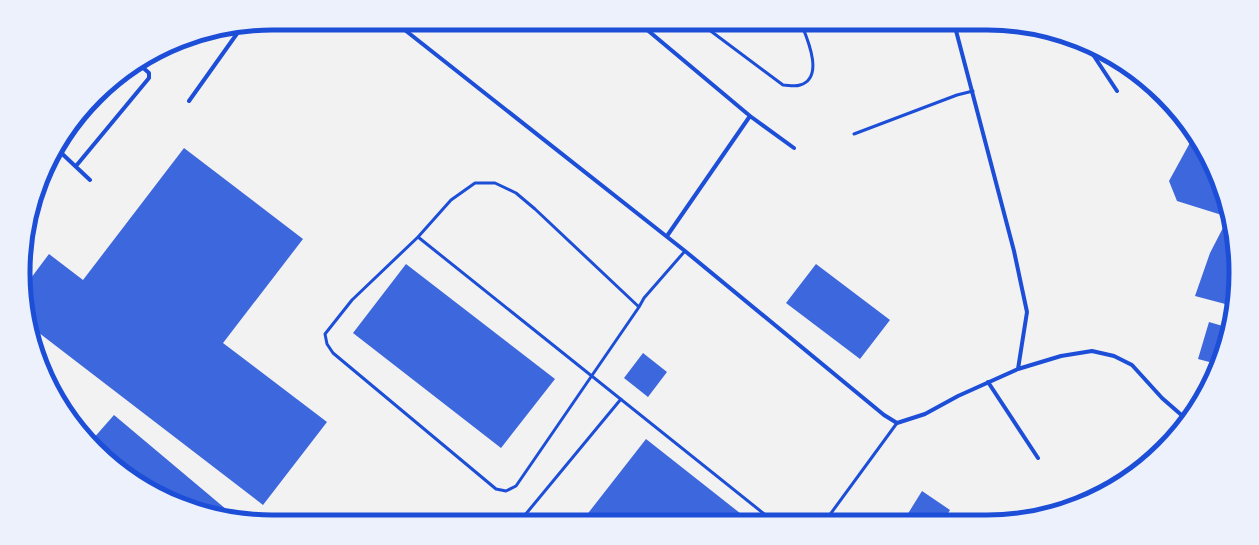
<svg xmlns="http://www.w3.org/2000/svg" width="1259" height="545" font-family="'Source Sans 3',sans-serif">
	<rect width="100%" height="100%" fill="#f2f2f2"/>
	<path fill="#3d67dc" d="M 1192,139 L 1210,162 L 1225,216 L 1177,201 L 1169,181 Z
		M 184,148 L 303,239 L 223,343 L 327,422 L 263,505 L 30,326 L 28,321 L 28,282 L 49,254 L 83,280 Z
		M 1226,222 L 1235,256 L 1229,305 L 1195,296 L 1210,253 Z
		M 406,264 L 555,379 L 501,448 L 353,333 Z
		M 816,264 L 890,320 L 860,359 L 786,303 Z
		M 1209,322 L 1226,327 L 1223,353 L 1217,364 L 1198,359 Z
		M 643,353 L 667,372 L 648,397 L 624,378 Z
		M 114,415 L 233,515 L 192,509 L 108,460 L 92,440 Z
		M 646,439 L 750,521 L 582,521 Z
		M 922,491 L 950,510 L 944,520 L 904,520 Z"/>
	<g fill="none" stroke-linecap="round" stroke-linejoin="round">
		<path stroke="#1d4ed8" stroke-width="3" d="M 700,23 L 783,85 C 788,85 795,87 800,85 C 825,78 807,38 801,23
			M 854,134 L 957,95 L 973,91
			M 418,237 L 773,521
			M 639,307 L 535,209 L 516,193 L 495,183 L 475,183 L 451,200 L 418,237 L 352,300 L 325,334 L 327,344 L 333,353 L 496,489 L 506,491 L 516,486 L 639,307 L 644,298 L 685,251
			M 525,515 L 534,521
			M 826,520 L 897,423
			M 520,521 L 621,399"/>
		<path stroke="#1d4ed8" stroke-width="4" d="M 396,23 L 685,251 L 884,415 L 897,423 L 925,414 L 958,396 L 1018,369 L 1061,356 L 1092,351 L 1114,356 L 1132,365 L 1162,398 L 1186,419
			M 639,23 L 750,116 L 667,236
			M 954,23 L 1014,251 L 1027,312 L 1018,369
			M 1090,50 L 1117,91
			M 189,101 L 241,28
			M 750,116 L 794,148
			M 56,148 L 90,180
			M 76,166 L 149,78 L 149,73 L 141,66
			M 988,382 L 1038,458"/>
	</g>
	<path d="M0 0H1259V545H0ZM272 30H987A242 242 0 0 1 1229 272V273A242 242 0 0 1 987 515H272A242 242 0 0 1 30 273V272A242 242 0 0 1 272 30Z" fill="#edf1fc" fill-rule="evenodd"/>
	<path fill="none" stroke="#1d4ed8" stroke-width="5" d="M272 30H987A242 242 0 0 1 1229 272V273A242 242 0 0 1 987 515H272A242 242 0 0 1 30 273V272A242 242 0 0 1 272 30Z"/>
</svg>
